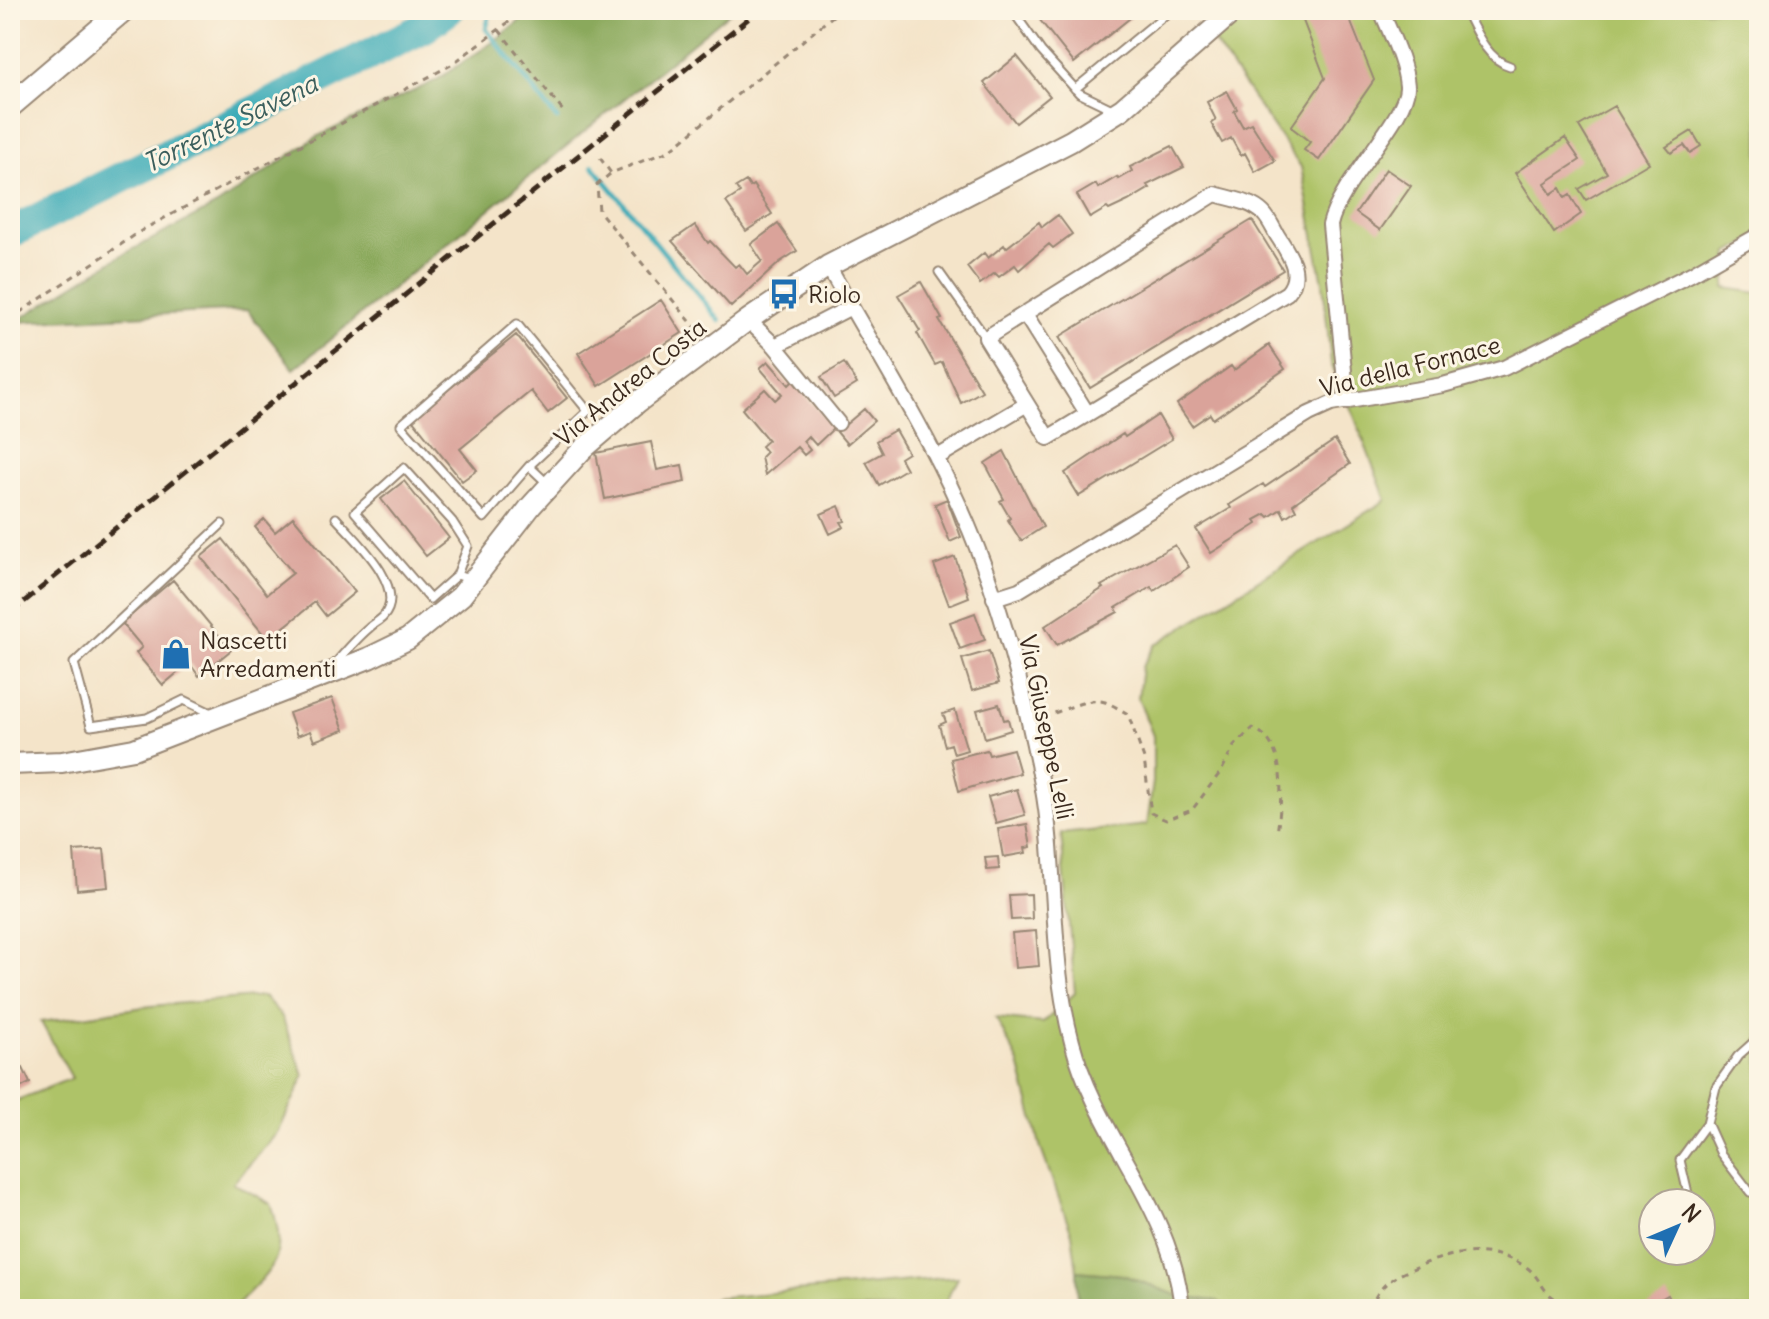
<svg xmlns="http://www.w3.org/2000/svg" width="1769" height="1319" font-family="Delius,sans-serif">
	<rect width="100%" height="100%" fill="#fcf5e5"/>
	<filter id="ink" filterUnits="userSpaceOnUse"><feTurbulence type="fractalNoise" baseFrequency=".0125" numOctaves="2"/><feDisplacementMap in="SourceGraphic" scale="16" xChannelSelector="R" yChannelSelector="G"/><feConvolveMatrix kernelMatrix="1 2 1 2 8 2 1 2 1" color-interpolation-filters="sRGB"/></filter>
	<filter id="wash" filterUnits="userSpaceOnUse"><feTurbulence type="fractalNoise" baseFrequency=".006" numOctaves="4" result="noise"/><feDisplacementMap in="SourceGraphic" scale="32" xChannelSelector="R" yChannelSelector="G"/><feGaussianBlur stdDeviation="1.8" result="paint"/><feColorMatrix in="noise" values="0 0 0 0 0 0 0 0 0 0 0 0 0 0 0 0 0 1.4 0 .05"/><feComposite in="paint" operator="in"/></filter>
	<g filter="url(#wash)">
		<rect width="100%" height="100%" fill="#f4e4c9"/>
		<path fill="#aec367" stroke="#747642" stroke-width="2" fill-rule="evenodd" d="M 1240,10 L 1759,10 L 1759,236 L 1729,253 L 1725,288 L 1759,293 L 1759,1309 L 1230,1309 L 1217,1301 L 1181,1297 L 1123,1275 L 1077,1271 L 1072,1234 L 1041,1149 L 1019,1063 L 996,1018 L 1043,1023 L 1075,993 L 1061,834 L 1147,825 L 1153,782 L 1153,736 L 1138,698 L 1142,667 L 1155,645 L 1386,500 L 1353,413 L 1331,364 L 1323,283 L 1301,167 L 1212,39 ZM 1653,1203 L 1701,1203 L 1701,1251 L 1653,1251 Z
			M 264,996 L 282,1017 L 304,1076 L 279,1131 L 233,1183 L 271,1204 C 291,1262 270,1269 233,1309 L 10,1309 L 10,1103 L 72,1078 L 41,1022 L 151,1006 Z
			M 957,1277 L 943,1309 L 719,1309 L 715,1298 Z"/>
		<path fill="#8aa95c" stroke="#626a3d" stroke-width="2" d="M 534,10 L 733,10 L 294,369 L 247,310 L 15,322 L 120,256 L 217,205 L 318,136 L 435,81 L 493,42 Z
			M 1077,1271 L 1123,1275 L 1181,1297 L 1217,1301 L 1230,1309 L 1078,1309 Z"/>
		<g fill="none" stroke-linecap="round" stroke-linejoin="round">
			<path stroke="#3cacb8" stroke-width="5" d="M 491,10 L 486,29 L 557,119
				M 593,166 L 720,321"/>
			<path stroke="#3cacb8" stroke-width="32" d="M 10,233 L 425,27 L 448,10"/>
		</g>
		<g id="blocks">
			<path fill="#daa39a" d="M 1032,10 L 1083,10 L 1088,16 L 1096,10 L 1140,10 L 1074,63 Z
				M 1308,10 L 1346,10 L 1374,80 L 1319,160 L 1304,150 L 1310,142 L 1291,127 L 1325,78 L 1302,18 L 1310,15 Z
				M 1017,56 L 1050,96 L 1016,123 L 984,83 Z
				M 1227,91 L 1237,109 L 1234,111 L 1243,127 L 1251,123 L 1275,161 L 1255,172 L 1245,153 L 1241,156 L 1231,138 L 1222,143 L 1211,123 L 1216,120 L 1207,102 Z
				M 1614,106 L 1649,163 L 1586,200 L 1579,189 L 1607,173 L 1579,126 Z
				M 1692,131 L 1701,146 L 1690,153 L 1684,145 L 1671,153 L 1666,147 Z
				M 1565,138 L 1580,160 L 1545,183 L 1551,194 L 1560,188 L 1565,198 L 1570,195 L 1581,214 L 1554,233 L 1515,173 Z
				M 1172,146 L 1184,167 L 1147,185 L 1150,188 L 1128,201 L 1109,210 L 1107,208 L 1090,218 L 1077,195 L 1096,184 L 1098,188 L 1117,177 L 1118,179 L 1132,171 L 1130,167 Z
				M 1386,169 L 1411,186 L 1380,230 L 1356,213 Z
				M 746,181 L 750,187 L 753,185 L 772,214 L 746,231 L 726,202 L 740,193 L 736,187 Z
				M 1058,215 L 1072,234 L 1053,248 L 1049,244 L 1019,270 L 1015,265 L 999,277 L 995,273 L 980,284 L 967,267 L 984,253 L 988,258 L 1004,245 L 1006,248 L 1039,222 L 1042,227 Z
				M 1252,220 L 1283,270 L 1090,388 L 1059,337 Z
				M 778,224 L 797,251 L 780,262 L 731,307 L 672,241 L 695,225 L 708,243 L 710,241 L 735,267 L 739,264 L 747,274 L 762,261 L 751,244 Z
				M 921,282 L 942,319 L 939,320 L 982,391 L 961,403 L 942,362 L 935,365 L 917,333 L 920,331 L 898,295 Z
				M 661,300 L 682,333 L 599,386 L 578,353 Z
				M 516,335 L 567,398 L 548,413 L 531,391 L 460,449 L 477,470 L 462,481 L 412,419 Z
				M 1269,345 L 1285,369 L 1213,419 L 1210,414 L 1192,426 L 1177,404 L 1231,366 L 1234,370 Z
				M 768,361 L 789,385 L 793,381 L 834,428 L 816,445 L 808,436 L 803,441 L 810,450 L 804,455 L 797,447 L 765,475 L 761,457 L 766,452 L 761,446 L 768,440 L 742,409 L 765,389 L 775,400 L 782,394 L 760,368 Z
				M 844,363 L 857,384 L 834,398 L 821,377 Z
				M 864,409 L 874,421 L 847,444 L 837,432 Z
				M 1158,415 L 1172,439 L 1079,496 L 1065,473 L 1123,434 L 1125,437 Z
				M 895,430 L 908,453 L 900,458 L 906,469 L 879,485 L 866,462 L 882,453 L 876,441 Z
				M 1335,440 L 1350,464 L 1293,504 L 1296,510 L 1285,517 L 1281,509 L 1269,517 L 1266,514 L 1255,520 L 1257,524 L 1211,553 L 1196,529 L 1231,508 L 1229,505 L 1263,484 L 1265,487 Z
				M 651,442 L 657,470 L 682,465 L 685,482 L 605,499 L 596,453 Z
				M 1004,451 L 1043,527 L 1021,541 L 1008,520 L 1010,518 L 1000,501 L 1004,499 L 985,463 Z
				M 404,481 L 449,538 L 426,556 L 381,499 Z
				M 947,499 L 961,537 L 950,542 L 935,504 Z
				M 839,506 L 845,521 L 841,522 L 844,527 L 830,534 L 821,514 Z
				M 293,517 L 355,592 L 326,616 L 315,602 L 268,640 L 201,557 L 223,539 L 267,594 L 293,573 L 255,527 L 264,519 L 275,532 Z
				M 1175,545 L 1189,567 L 1154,591 L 1151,587 L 1116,608 L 1118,612 L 1057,645 L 1045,626 L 1103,588 L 1101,586 Z
				M 955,557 L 969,597 L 949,605 L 934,565 Z
				M 173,580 L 231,650 L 199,676 L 189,663 L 163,685 L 136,653 L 142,647 L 122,623 Z
				M 975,613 L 985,640 L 960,649 L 950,622 Z
				M 989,651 L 999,683 L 972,691 L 962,659 Z
				M 332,698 L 344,730 L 314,741 L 310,731 L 297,736 L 289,713 Z
				M 999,704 L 1004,720 L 1008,719 L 1011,730 L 985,738 L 977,710 Z
				M 955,710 L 967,750 L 954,754 L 951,744 L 945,746 L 939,725 L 946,722 L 943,714 Z
				M 1013,749 L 1020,773 L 959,791 L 951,759 L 987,750 L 989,755 Z
				M 1017,789 L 1025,815 L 996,823 L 988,797 Z
				M 1027,824 L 1031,847 L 1025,848 L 1026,853 L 1003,857 L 998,829 Z
				M 104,849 L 108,887 L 77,890 L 74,851 Z
				M 998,857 L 999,869 L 987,870 L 985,858 Z
				M 1031,894 L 1032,919 L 1011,920 L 1009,895 Z
				M 1036,931 L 1039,966 L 1015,968 L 1012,933 Z
				M 23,1068 L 30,1083 L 10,1093 L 10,1074 Z
				M 1668,1295 L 1675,1309 L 1649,1309 L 1648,1306 Z"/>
		</g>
	</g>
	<g filter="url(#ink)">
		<use href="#blocks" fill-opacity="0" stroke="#988774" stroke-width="2"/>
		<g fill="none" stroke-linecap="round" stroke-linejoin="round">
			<g stroke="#988774" stroke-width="11">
				<path id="lane" d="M 1012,10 L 1041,51 L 1079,93 L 1114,110
					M 1465,10 C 1475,30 1487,60 1510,66
					M 1075,89 L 1171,10
					M 939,272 L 986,338
					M 529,466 L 588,411 L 517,324 L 401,425 L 484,518 L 529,466 L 548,484
					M 457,575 L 468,546 L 452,521 L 404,468 L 355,512 L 430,599 L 457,575 L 472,580
					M 334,665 C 345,652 356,639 369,628 C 373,624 379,621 383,617 C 409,588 355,539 336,518
					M 213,714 L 184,700 L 147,718 L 91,726 L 74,663 L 222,524
					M 1750,1192 L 1721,1154 L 1707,1123 L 1716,1087 L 1738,1056 L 1759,1037
					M 1688,1194 L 1680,1160 L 1707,1123"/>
			</g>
			<g stroke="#988774" stroke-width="18">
				<path id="street" d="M 1215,194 C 1231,199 1251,201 1263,213 C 1269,219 1273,228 1277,235 C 1289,254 1304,274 1287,293 L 1048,438 L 986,338 Z
					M 828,266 C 872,345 922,423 959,505 C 999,592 1024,690 1042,784 C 1058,869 1049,958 1072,1042 C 1097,1137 1173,1208 1182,1309
					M 1025,314 L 1087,413
					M 748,320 L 775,346 L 838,423
					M 775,346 L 851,307
					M 1347,402 L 1330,225 C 1339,183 1409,116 1407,86 C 1405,61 1390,33 1381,10
					M 936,458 L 1027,404
					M 994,598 L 1019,590 L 1309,414 L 1331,404 L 1443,385 L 1504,368 L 1691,274 L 1759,235"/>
			</g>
			<g stroke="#988774" stroke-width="24">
				<path id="secondary" d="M 10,764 L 62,762 L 134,749 L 369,658 L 408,639 L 461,596 L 531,506 L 582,450 L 638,402 L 748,320 L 828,266 L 1071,141 L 1122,109 L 1235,10"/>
			</g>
			<g stroke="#988774" stroke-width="26">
				<path id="primary" d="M 10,106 L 123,10"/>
			</g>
			<path stroke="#988774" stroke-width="3" stroke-dasharray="6 6" stroke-linecap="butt" d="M 499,30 L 563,111
				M 600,158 L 611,173 L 669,151 L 840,10
				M 610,174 L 597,185 L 599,211 L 699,332
				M 10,319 L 144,229 L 451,65 L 525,10
				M 1043,716 C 1062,713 1086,696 1105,702 C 1113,705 1121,710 1128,714 L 1144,759 L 1151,813 L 1166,820 L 1192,810 L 1222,770 L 1234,746 L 1253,728 C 1288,744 1282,800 1277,833
				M 1370,1309 C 1380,1282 1394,1277 1419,1266 C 1454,1251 1491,1245 1526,1267 C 1537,1274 1541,1287 1550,1295 C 1556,1300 1564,1304 1570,1309"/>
			<use href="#lane" stroke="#fff" stroke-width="7"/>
			<use href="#street" stroke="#fff" stroke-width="14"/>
			<use href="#secondary" stroke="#fff" stroke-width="20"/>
			<use href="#primary" stroke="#fff" stroke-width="22"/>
			<path stroke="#3b2a1e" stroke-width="5" stroke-dasharray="12 6" stroke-linecap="butt" d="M 10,613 L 759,10"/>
		</g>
	</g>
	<defs>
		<g id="bus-bare" transform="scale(2.4)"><path d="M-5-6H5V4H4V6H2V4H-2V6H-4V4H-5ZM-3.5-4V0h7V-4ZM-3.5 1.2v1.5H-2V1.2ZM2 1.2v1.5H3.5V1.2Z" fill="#1f6fb2" stroke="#fcf5e5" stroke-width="2.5" paint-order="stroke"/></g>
		<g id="shop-bare" transform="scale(2.4)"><path d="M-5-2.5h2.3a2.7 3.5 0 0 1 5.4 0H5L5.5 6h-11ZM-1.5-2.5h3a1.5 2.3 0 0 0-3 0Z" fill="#1f6fb2" stroke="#fcf5e5" stroke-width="2.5" paint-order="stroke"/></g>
	</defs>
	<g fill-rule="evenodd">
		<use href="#bus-bare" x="784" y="294"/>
		<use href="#shop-bare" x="176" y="654"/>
	</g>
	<g text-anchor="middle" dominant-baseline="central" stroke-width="6" stroke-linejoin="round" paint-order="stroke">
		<g font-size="24" fill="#3b2a1e" stroke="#fcf5e5" text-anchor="start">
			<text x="808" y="294">Riolo</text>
			<text x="200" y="640">Nascetti<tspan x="200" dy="28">Arredamenti</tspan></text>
		</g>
		<g font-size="24" fill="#3b2a1e" stroke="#fcf5e5">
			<text transform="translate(1410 366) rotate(-14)">Via della Fornace</text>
			<text transform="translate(630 382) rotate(-39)">Via Andrea Costa</text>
			<text transform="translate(1047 727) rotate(78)">Via Giuseppe Lelli</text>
		</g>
		<g font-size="26" font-style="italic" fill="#3b5e5c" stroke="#fcf5e5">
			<text transform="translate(230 123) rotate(-26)">Torrente Savena</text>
		</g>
	</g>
	<rect width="1769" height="1319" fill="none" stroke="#fcf5e5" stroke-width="40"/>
	<g transform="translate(1677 1227) rotate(46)"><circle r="38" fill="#fcf5e5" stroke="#afa495" stroke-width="2"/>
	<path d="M0-6L14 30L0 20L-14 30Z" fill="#1f6fb2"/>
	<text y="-12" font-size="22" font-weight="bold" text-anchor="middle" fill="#3b2a1e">N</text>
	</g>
</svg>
